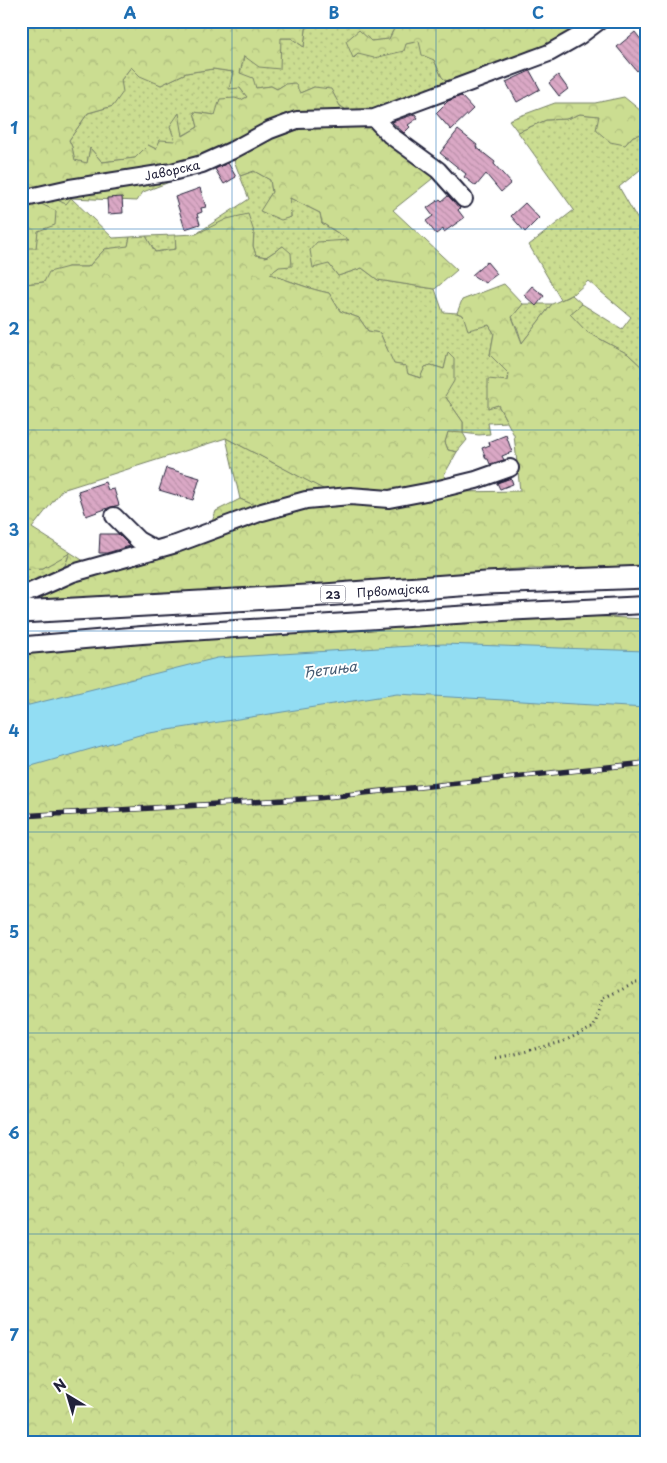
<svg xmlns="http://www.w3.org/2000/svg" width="667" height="1463" font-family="'Playpen Sans',sans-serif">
	<defs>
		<pattern id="grass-dots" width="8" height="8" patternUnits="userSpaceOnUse" patternTransform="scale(1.25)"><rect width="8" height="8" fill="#cbdd91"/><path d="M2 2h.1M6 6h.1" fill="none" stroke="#aebd7e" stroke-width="1.8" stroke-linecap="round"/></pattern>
		<pattern id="forest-crowns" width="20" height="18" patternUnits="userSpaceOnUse" patternTransform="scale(1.25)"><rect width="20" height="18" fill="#cbdd91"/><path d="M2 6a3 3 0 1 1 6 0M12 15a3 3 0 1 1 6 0" fill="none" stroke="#aebd7e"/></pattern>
		<pattern id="building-back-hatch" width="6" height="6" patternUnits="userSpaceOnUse" patternTransform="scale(1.25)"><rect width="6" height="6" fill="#daa8c5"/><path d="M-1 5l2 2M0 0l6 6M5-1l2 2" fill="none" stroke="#bb90aa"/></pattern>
	</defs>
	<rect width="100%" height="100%" fill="#fff"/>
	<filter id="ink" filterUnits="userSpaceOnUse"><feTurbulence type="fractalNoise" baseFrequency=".02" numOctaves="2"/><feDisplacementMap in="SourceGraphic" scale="10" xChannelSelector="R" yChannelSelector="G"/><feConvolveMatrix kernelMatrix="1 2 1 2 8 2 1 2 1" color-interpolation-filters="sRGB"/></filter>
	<g filter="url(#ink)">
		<path fill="url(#grass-dots)" stroke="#768066" d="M 309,21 L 322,21 L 328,24 L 342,24 L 352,21 L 404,21 L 394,29 L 389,39 L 371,41 L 359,31 L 354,58 L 358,54 L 419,41 L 434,60 L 442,77 L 450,84 L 363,122 L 314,87 L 300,93 L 285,84 L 277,89 L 271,86 L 256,88 L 240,73 L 244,56 L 281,38 L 291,38 L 304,47 L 306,29 Z
			M 131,67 L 161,85 L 186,73 L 213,69 L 233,72 L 240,88 L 247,97 L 215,115 L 194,112 L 198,127 L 182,136 L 178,114 L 175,141 L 156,149 L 148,145 L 135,158 L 102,162 L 90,148 L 87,164 L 74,160 L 72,147 L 69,140 L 88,113 L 113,106 L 121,80 Z
			M 580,114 L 600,116 L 625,145 L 633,136 L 645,133 L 646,131 L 646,165 L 619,187 L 646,234 L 646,371 L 628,354 L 587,332 L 569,314 L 582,304 L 622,329 L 631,317 L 588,281 L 576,292 L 561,300 L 529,245 L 574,210 L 518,132 L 546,120 L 566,119 Z
			M 254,171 L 270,180 L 272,192 L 261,211 L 291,217 L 290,198 L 320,213 L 322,223 L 350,241 L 329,264 L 338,276 L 362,268 L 378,280 L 435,289 L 443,312 L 457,313 L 489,325 L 494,333 L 490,355 L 509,374 L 508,381 L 488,407 L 498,405 L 507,422 L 488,423 L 490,434 L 479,435 L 463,433 L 467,440 L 457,452 L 448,450 L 445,442 L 448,432 L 463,432 L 463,422 L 445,396 L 448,353 L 444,369 L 431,365 L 425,367 L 421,378 L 408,374 L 405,366 L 393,364 L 380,333 L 368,331 L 359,318 L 340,311 L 329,293 C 308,289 289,280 269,274 L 279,267 L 283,246 L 266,257 L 256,255 L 253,246 L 254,232 L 196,234 L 249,199 L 240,176 Z
			M 53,198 L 71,198 L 113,238 L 130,237 L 128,247 L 105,249 L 88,267 L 68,267 L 44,282 L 25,284 L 21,293 L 21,248 L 36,247 L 38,203 Z
			M 175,235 L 176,249 L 155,252 L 146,236 Z
			M 523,304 L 552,304 L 522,343 L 518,330 L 512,317 Z
			M 226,438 L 343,499 L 261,508 L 240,499 Z
			M 70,552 L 57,587 L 34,603 L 21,603 L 21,569 L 43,568 Z"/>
		<path fill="url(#forest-crowns)" stroke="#768066" fill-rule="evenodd" d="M 21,21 L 309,21 L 306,29 L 304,47 L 291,38 L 281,38 L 280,69 L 259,67 L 244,56 L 240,73 L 253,78 L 256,88 L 271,86 L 277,89 L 285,84 L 295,83 L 300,93 L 314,87 L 331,89 L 340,106 L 363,122 L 390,138 L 407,137 L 435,163 L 432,179 L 393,210 L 457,270 L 435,289 L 378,280 L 362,268 L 338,276 L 329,264 L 313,268 L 310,250 L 317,242 L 349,240 L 322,223 L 320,213 L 290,198 L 291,217 L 281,220 L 260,211 L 272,192 L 270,180 L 254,171 L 240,176 L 233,158 L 143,192 L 137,201 L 71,198 L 66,204 L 53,198 L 39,203 L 56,211 L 55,225 L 38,231 L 36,248 L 21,248 ZM 131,67 L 140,76 L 161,85 L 186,73 L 213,69 L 233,72 L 229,89 L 240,88 L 247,97 L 241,100 L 235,98 L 220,99 L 215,115 L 194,112 L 198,127 L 183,136 L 179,113 L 170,126 L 175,141 L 160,140 L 156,149 L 148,145 L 135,158 L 102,162 L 90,148 L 87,163 L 75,160 L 72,147 L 69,140 L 88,113 L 113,106 L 123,92 L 121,80 Z
			M 404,21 L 585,21 L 572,36 L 450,84 L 442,77 L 434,60 L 422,55 L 419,41 L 406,44 L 404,51 L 374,58 L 358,54 L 353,58 L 346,41 L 359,30 L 371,41 L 389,39 L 394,29 Z
			M 624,97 L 646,115 L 645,133 L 633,136 L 625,145 L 610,142 L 596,130 L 599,116 L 580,114 L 566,119 L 546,120 L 518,132 L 509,120 L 555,103 L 595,103 Z
			M 248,214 L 254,232 L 253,246 L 256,255 L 266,257 L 283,246 L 291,253 L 292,266 L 279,267 L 270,274 C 290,281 309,289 329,293 L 340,311 L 359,318 L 368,331 L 380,333 L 394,364 L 406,366 L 408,374 L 420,378 L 425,367 L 431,365 L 444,369 L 448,352 L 454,358 L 454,381 L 445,396 L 463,422 L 463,433 L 448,432 L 445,442 L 448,450 L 457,452 L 444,475 L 459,492 L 520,491 L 514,435 L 498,405 L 488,408 L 488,379 L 508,381 L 509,374 L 490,355 L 494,333 L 489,325 L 468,330 L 463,315 L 457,313 L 462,300 L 504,284 L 523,304 L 512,317 L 522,343 L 552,304 L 572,295 L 582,304 L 570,314 L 587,332 L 628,354 L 646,371 L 646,567 L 531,568 L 306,585 L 34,603 L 36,595 L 57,586 L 70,553 L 43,568 L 21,569 L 21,293 L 25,284 L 44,282 L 49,272 L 68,267 L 88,267 L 105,249 L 128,246 L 130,237 L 146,236 L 155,252 L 176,249 L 175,235 L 196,234 L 227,219 ZM 226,438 L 342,499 L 261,508 L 240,499 L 216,511 L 210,527 L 98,570 L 32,528 L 62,490 Z
			M 587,616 L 646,619 L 646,1442 L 21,1442 L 21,656 L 53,649 L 220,636 Z"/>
		<path fill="#92ddf3" stroke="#6592a9" d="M 443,644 L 646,651 L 646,708 L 397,694 L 143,734 L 21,769 L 21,707 L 217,658 Z"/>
		<path fill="url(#building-back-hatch)" stroke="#22223b" d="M 635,32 L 646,46 L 646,63 L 637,71 L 617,47 Z
			M 530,71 L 540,89 L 517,102 L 506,82 Z
			M 558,75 L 568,89 L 559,96 L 549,83 Z
			M 461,96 L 473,109 L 451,130 L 436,113 L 448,101 Z
			M 415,114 L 418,118 L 408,125 L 410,127 L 404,133 L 392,122 Z
			M 458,130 L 477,145 L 476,147 L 495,162 L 494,164 L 511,183 L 501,192 L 486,174 L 476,186 L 464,177 L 466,174 L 440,153 Z
			M 228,163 L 236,177 L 224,184 L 215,169 Z
			M 200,188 L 206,207 L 201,208 L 202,212 L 197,214 L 200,224 L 185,229 L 175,197 Z
			M 448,196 L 460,208 L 458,210 L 464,218 L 444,232 L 443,229 L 436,234 L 426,221 L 433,216 L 427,208 L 440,199 L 442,201 Z
			M 122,197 L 123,213 L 108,214 L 107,198 Z
			M 525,203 L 539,218 L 525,232 L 511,216 Z
			M 487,262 L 497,274 L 485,283 L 472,275 Z
			M 532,286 L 544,296 L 536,306 L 524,295 Z
			M 506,435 L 512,452 L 502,456 L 504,460 L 490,464 L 488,459 L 486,459 L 482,448 L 490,445 L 489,442 Z
			M 166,468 L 200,478 L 193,500 L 159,490 Z
			M 511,478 L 513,484 L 500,489 L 497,483 Z
			M 105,482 L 108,490 L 114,489 L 119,505 L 111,507 L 86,516 L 78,491 Z
			M 100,534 L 118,534 L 130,546 L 107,553 L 99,553 Z"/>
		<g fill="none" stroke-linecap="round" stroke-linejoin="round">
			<g stroke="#22223b" stroke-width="20">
				<path id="minor" d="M 374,118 L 390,135 L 438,170 L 464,199
					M 21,199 L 70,188 L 172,172 L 202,164 L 231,151 L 270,130 L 297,120 L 374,118 L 549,53 L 579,36 L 599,21
					M 114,516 L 138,540 L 156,550
					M 21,596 L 73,573 L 176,544 L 262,512 L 306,500 L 350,496 L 389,499 L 431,491 L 476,480 L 510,468
					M 21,643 L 27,645 L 142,635 L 503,612 L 646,605"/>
			</g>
			<g stroke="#22223b" stroke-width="25">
				<path id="major" d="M 21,612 L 324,595 L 486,583 L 646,577"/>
			</g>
			<path stroke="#22223b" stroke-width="3" stroke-dasharray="1 4" stroke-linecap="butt" d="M 496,1058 L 520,1053 L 562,1042 L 594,1027 L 603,998 L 636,983 L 646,982"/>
			<use href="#minor" stroke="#fff" stroke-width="16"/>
			<use href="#major" stroke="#fff" stroke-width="21"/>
			<g stroke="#22223b" stroke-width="5.5">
				<path id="rail" d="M 21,816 L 317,798 L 646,763"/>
			</g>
			<use href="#rail" stroke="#fff" stroke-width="4" stroke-dasharray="11" stroke-linecap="butt"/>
		</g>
	</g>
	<path fill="none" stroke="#1f6fb2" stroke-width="1" stroke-opacity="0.55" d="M 232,21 L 232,1442M 436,21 L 436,1442M 21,229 L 646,229M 21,430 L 646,430M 21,631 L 646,631M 21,832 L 646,832M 21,1033 L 646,1033M 21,1234 L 646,1234"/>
	<g text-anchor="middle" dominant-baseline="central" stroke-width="4" stroke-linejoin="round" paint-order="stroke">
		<rect fill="#fff" stroke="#646476" stroke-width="1" x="320.5" y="585.5" width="25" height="17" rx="4"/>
		<g font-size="11" font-weight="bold" fill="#22223b">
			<text x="333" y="594">23</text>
		</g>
		<g font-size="12" fill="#22223b" stroke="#fff">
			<text transform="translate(172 170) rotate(-12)">Јаворска</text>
			<text transform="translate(393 590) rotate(-4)">Првомајска</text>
		</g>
		<g font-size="14" font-style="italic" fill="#445a72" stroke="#fff">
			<text transform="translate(330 669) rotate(-7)">Ђетиња</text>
		</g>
	</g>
	<rect width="667" height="1463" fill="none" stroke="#fff" stroke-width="55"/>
	<g transform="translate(68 1396) rotate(322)" stroke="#ffffff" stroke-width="4" paint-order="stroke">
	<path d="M0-4L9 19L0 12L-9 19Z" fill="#22223b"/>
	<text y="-8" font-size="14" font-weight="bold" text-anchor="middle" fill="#22223b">N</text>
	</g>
	<rect x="28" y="28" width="612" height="1408" fill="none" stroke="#1f6fb2" stroke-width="2"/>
	<g font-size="16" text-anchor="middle" font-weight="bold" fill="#1f6fb2">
		<text x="130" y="19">A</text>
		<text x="334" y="19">B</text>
		<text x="538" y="19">C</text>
		<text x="14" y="134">1</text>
		<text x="14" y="335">2</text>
		<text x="14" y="536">3</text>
		<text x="14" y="737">4</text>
		<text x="14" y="938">5</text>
		<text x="14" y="1139">6</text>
		<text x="14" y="1341">7</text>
	</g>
</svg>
